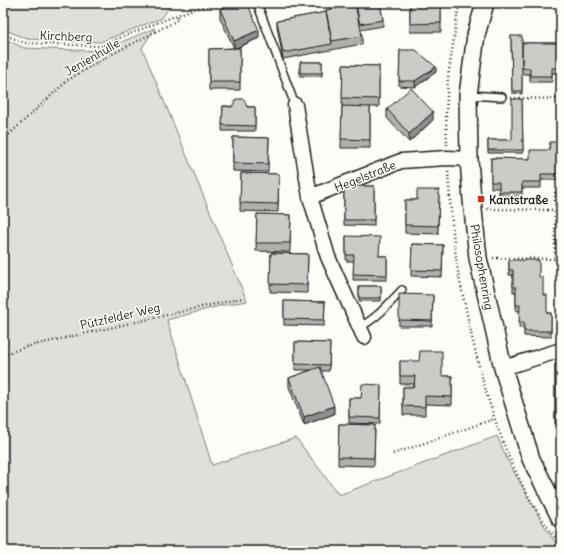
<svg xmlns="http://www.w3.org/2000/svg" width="564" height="554" font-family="Delius,sans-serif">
	<rect width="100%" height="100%" fill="#fdfcf7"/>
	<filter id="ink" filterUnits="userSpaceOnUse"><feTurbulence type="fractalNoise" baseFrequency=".025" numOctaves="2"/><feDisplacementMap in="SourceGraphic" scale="8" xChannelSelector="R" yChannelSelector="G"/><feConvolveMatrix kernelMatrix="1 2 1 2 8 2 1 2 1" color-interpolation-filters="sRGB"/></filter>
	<g filter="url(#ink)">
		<path fill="#e0dfdb" stroke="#7e7e7c" d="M 3,3 L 172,3 L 162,18 L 100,42 L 27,39 L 3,29 Z
			M 155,28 L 142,48 L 247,301 L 219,306 L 167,320 L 212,465 L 296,438 L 339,495 L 497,436 L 508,461 L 545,527 L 561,551 L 3,551 L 3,38 L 24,48 L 100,51 Z"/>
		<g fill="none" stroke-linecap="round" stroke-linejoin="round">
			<g stroke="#1c1c1c" stroke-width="10">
				<path id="service" d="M 257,3 L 295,105
					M 469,95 L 502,97
					M 360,327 C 377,318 389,304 402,290"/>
			</g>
			<g stroke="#1c1c1c" stroke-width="17">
				<path id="minor" d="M 295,105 L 310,197 L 328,257 L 364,337
					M 310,197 L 401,161 L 447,158 L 469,159
					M 503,368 L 561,350"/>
			</g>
			<g stroke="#1c1c1c" stroke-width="20">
				<path id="tertiary" d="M 485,3 L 476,35 L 468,95 L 469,159 L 472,200 L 478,258 L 503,368 L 531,459 L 561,519"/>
			</g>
			<path stroke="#1c1c1c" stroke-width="2.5" stroke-dasharray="1 3" stroke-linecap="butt" d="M 3,34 L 25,43 L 99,46 L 190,10 L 218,3
				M 511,98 L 560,99 L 561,102
				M 3,140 L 68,80 L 101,60 L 176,21 L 179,15
				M 447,145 L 446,113 L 448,78 L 458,10 L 461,3
				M 448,172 C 450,200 452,229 456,257 C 458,276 463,295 467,314 C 484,395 508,479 561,545
				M 487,209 L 555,210
				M 493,258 L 555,259 L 555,193 L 561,193
				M 555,259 L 561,260
				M 3,355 L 25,347 L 242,298
				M 393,454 L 494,419
				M 558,551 L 561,548"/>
			<use href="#service" stroke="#fdfcf7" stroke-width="7"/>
			<use href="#minor" stroke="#fdfcf7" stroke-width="14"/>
			<use href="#tertiary" stroke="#fdfcf7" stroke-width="17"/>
		</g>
		<path fill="#afafac" stroke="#1c1c1c" d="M 354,3 L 380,3 L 383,20 L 383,26 L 360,30 L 362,36 L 362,44 L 283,59 L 277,27 L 277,21 L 326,12 L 326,10 L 354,4 Z
			M 410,3 L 441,3 L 441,32 L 410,32 Z
			M 220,9 L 259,38 L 237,48 L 240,48 L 240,90 L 209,90 L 209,49 L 234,48 L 220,18 Z
			M 511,36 L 522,43 L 561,43 L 561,73 L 552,73 L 552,82 L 530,82 L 530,74 L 522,74 L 522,94 L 512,93 Z
			M 400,50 L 436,72 L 415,87 L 399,86 Z
			M 300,62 L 322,62 L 322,76 L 300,76 Z
			M 343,65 L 379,66 L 379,107 L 370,107 L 370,148 L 341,148 Z
			M 522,99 L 523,153 L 488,153 L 488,140 L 512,140 Z
			M 223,106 L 255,107 L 255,131 L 222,131 Z
			M 387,109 L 433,120 L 409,142 L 387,118 Z
			M 233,137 L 269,138 L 268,172 L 233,171 Z
			M 561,142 L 561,180 L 541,180 L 541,188 L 522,188 L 522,198 L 499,197 L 499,188 L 491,188 L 491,158 L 530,159 L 549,150 Z
			M 241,173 L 279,174 L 278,212 L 240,211 Z
			M 344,186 L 374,186 L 374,226 L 344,225 Z
			M 439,190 L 438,234 L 405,233 L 405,200 L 417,200 Z
			M 257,214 L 291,215 L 290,252 L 256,251 Z
			M 346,236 L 379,256 L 387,256 L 387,280 L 353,280 L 354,261 L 346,261 Z
			M 412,244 L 443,245 L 442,277 L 411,276 Z
			M 271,253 L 308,254 L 307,293 L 270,292 Z
			M 509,260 L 539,277 L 547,313 L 551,313 L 551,337 L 524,336 L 524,328 L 519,328 L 520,311 L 516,311 L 516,292 L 513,292 L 513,275 L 509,275 Z
			M 359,286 L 381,286 L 381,301 L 359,301 Z
			M 433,295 L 432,326 L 399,326 L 399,320 Z
			M 284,301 L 325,302 L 324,326 L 284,325 Z
			M 295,342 L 330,343 L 329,371 L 321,371 L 334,414 L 304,425 L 289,387 L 289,378 L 311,370 L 295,370 Z
			M 400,361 L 442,376 L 452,376 L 452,405 L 425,404 L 425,415 L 403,415 L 403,387 L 414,387 L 414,384 L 400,384 Z
			M 555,364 L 561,364 L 561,424 L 555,424 Z
			M 381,385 L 380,424 L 349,423 L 349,398 L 361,398 Z
			M 339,424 L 375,425 L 374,466 L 338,465 Z
			M 557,431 L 561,431 L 561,447 L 558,447 Z"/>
		<path fill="#8f8e8c" stroke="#1c1c1c" d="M 259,30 L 259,38 L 234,49 L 234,41 Z
			M 436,67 L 436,72 L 415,87 L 415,81 Z
			M 433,112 L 433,120 L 409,142 L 409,134 Z
			M 334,406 L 334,414 L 304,425 L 304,417 Z"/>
		<path fill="#cccbc8" stroke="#1c1c1c" d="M 235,3 L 247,3 L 259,30 L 234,41 L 220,9 Z
			M 355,3 L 380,3 L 383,20 L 359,24 Z
			M 410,3 L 441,3 L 441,23 L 410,24 Z
			M 356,4 L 362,36 L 332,41 L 326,10 Z
			M 326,12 L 332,44 L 283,53 L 277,21 Z
			M 511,36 L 522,36 L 522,91 L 512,91 Z
			M 522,43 L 561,43 L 561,68 L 552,68 L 552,76 L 530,76 L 530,68 L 522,68 Z
			M 240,48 L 240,82 L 209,82 L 209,49 Z
			M 400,50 L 416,50 L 436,67 L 415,81 L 399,81 Z
			M 300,62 L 322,62 L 322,73 L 300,73 Z
			M 343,65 L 379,66 L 379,99 L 342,98 Z
			M 411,88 L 433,112 L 409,134 L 387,109 Z
			M 236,99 L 244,99 L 247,107 L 255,107 L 255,126 L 222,125 L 223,106 L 232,107 Z
			M 512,99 L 522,99 L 523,150 L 488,150 L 488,140 L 512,140 Z
			M 342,106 L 370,107 L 370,140 L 341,139 Z
			M 233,137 L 269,138 L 268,164 L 233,163 Z
			M 550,142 L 561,142 L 561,174 L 541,174 L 541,182 L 522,182 L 522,192 L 499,192 L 499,182 L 491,182 L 491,158 L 530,159 L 530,150 L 549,150 Z
			M 241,173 L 279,174 L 278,204 L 240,203 Z
			M 344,186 L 374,186 L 374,220 L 344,220 Z
			M 417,190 L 439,190 L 438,226 L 405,225 L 405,200 L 417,200 Z
			M 257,214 L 291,215 L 290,243 L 256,243 Z
			M 346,236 L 380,237 L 379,256 L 387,256 L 387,275 L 353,274 L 354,255 L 346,255 Z
			M 412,244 L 443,245 L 442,271 L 411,270 Z
			M 271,253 L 308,254 L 307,285 L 270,284 Z
			M 509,260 L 539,260 L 539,277 L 543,278 L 543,295 L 547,295 L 547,313 L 551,313 L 551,331 L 524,331 L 524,322 L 519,322 L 520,305 L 516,305 L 516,287 L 513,287 L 513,270 L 509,270 Z
			M 359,286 L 381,286 L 381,298 L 359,298 Z
			M 399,294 L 433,295 L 432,321 L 399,320 Z
			M 284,301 L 325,302 L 324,320 L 284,319 Z
			M 295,342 L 330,343 L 329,365 L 295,364 Z
			M 420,351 L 442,351 L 442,376 L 452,376 L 452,397 L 425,396 L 425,407 L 403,406 L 403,387 L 414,387 L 415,376 L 400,376 L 400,361 L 419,361 Z
			M 555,364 L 561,364 L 561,419 L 555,419 Z
			M 320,367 L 334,406 L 304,417 L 289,378 Z
			M 362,384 L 381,385 L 380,418 L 349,417 L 349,398 L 361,398 Z
			M 339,424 L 375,425 L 374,458 L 338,457 Z
			M 557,431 L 561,431 L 561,444 L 558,444 Z"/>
	</g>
	<rect fill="#c8321e" stroke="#fdfcf7" stroke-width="1.5" x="477" y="195" width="8" height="8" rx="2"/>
	<g text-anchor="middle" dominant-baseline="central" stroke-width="3" stroke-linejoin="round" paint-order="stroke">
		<g font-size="12" fill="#1c1c1c" stroke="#fdfcf7">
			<text transform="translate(66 36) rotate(2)">Kirchberg</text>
			<text transform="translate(92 57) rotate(-30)">Jenienhülle</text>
			<text transform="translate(365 176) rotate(-22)">Hegelstraße</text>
			<text transform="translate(482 267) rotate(80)">Philosophenring</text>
			<text transform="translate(120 316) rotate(-13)">Pützfelder Weg</text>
		</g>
		<g font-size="12" font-weight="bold" fill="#1c1c1c" stroke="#fdfcf7" text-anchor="start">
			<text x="489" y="199">Kantstraße</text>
		</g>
	</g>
	<rect width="564" height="554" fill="none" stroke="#fdfcf7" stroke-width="16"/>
	<rect x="8" y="8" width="548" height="538" fill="none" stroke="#1c1c1c" stroke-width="1.5" filter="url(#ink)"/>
</svg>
